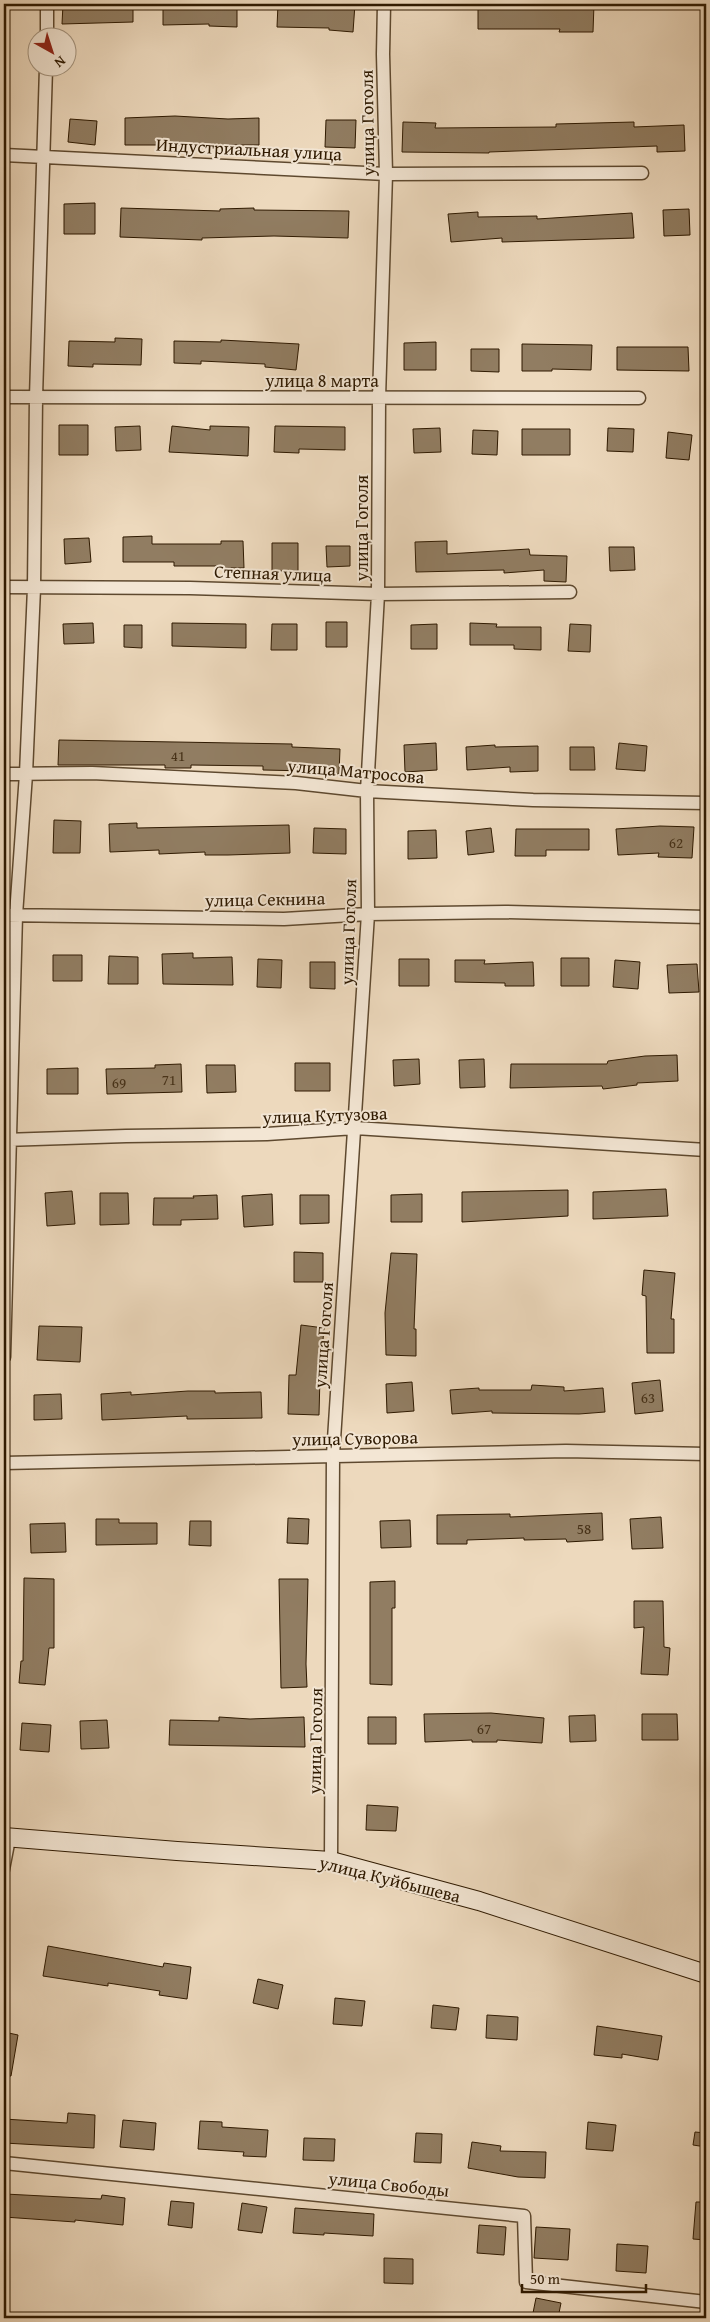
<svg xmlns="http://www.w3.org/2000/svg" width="710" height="2322" font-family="'Gentium Book Plus',serif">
	<rect width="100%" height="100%" fill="#edd9bd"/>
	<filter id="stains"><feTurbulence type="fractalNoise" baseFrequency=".004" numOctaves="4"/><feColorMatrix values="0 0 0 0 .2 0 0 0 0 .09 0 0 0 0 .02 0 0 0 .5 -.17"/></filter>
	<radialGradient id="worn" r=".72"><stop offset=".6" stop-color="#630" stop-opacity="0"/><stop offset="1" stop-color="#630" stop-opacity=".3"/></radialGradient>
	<path fill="#917d62" stroke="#2e1900" d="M 63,4 L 133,4 L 133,22 L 62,24 Z
		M 163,4 L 237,4 L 237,27 L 209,26 L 209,24 L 163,25 Z
		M 278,4 L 355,4 L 353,32 L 329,30 L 329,28 L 277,27 Z
		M 478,4 L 594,4 L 593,32 L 559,32 L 560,29 L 478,29 Z
		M 175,116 L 228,119 L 259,118 L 259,145 L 125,145 L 125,118 Z
		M 70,119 L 97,121 L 95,145 L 68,142 Z
		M 326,120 L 356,120 L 355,148 L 325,147 Z
		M 403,122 L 436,123 L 435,128 L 556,127 L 556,124 L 634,122 L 634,127 L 684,125 L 685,151 L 657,152 L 657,146 L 489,152 L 489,153 L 402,152 Z
		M 95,203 L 95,234 L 64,234 L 64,204 Z
		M 121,208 L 220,211 L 220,209 L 254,208 L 254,210 L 349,211 L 348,238 L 274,236 L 202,238 L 202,240 L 120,237 Z
		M 689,209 L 690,235 L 664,236 L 663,210 Z
		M 478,212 L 478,217 L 537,216 L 537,219 L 632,213 L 634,238 L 502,242 L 502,238 L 451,242 L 448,214 Z
		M 115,338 L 142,339 L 141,365 L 93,364 L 93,367 L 68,366 L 69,341 L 115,342 Z
		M 221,340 L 299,344 L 296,370 L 265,367 L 265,364 L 201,361 L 201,364 L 174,363 L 174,341 L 221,342 Z
		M 436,342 L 436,370 L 404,370 L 404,343 Z
		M 522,344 L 592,345 L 591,370 L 552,369 L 552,371 L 522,371 Z
		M 617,347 L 688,347 L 689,371 L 617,370 Z
		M 471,349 L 499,349 L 499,372 L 471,371 Z
		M 59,425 L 88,425 L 88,455 L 59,455 Z
		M 140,426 L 141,450 L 116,451 L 115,427 Z
		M 172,426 L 210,430 L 210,426 L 249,427 L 248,456 L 169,452 Z
		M 275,426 L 345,427 L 345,450 L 299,449 L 299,453 L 274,452 Z
		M 440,428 L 441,452 L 414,453 L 413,429 Z
		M 608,428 L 634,429 L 633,452 L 607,451 Z
		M 522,429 L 570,429 L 570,455 L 522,455 Z
		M 473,430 L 498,431 L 497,455 L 472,454 Z
		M 668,432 L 692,435 L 689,460 L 666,458 Z
		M 152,536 L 152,544 L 221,544 L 221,541 L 243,541 L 244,568 L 221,568 L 221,566 L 174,566 L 174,562 L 123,562 L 123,537 Z
		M 89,538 L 91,562 L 65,564 L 64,539 Z
		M 447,541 L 447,554 L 529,549 L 530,555 L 567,556 L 566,582 L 544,581 L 544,570 L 504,573 L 504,570 L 416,572 L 415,542 Z
		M 272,543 L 298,543 L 298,571 L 272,571 Z
		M 326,546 L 350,546 L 350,566 L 327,567 Z
		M 609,547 L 634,547 L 635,570 L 610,571 Z
		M 326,622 L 347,622 L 347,647 L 326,647 Z
		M 93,623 L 94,643 L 64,644 L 63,624 Z
		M 172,623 L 246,624 L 246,648 L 172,646 Z
		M 470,623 L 497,624 L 496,627 L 541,627 L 541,650 L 514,649 L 514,645 L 470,645 Z
		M 272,624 L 297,624 L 297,650 L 271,650 Z
		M 437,624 L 437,649 L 411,649 L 411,625 Z
		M 570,624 L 591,625 L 590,652 L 568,651 Z
		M 124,625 L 142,625 L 142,648 L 124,647 Z
		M 59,740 L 292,744 L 292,747 L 340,749 L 339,774 L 310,773 L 310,771 L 263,770 L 263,766 L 191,765 L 191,768 L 165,768 L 165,765 L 58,765 Z
		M 436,743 L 437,770 L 405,772 L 404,745 Z
		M 619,743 L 647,746 L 645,771 L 616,769 Z
		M 495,745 L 495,747 L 538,746 L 538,771 L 510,772 L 510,767 L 467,770 L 466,747 Z
		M 570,747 L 594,747 L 595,770 L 570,770 Z
		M 54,820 L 81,821 L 80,853 L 53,853 Z
		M 137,823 L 137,828 L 289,825 L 290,853 L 228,855 L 205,855 L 205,852 L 159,854 L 159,850 L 110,852 L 109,824 Z
		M 660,826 L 694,827 L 692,858 L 658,857 L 659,853 L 618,855 L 616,829 Z
		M 314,828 L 346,829 L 346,854 L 313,853 Z
		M 491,828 L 494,852 L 468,855 L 466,831 Z
		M 516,829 L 589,829 L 589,850 L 546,850 L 546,856 L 515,856 Z
		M 436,830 L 437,858 L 408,859 L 408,831 Z
		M 193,953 L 193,958 L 232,957 L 233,985 L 163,984 L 162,954 Z
		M 53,955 L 82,955 L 82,981 L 53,981 Z
		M 109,956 L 138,957 L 138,984 L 108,984 Z
		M 561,958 L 589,958 L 589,986 L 561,986 Z
		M 258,959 L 282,960 L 281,988 L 257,987 Z
		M 399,959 L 429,959 L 429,986 L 399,986 Z
		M 455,960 L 485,960 L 484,964 L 533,962 L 534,986 L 505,986 L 505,983 L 455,982 Z
		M 615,960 L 640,962 L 638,989 L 613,987 Z
		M 310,962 L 335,962 L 335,989 L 310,988 Z
		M 697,964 L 699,992 L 669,993 L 667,965 Z
		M 677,1055 L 678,1081 L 637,1083 L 637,1085 L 603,1089 L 602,1086 L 510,1088 L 511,1064 L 607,1064 L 608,1061 L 645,1056 Z
		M 419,1059 L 420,1084 L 394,1086 L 393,1060 Z
		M 484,1059 L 485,1087 L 460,1088 L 459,1060 Z
		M 295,1063 L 330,1063 L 330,1091 L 295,1091 Z
		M 181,1064 L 182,1092 L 107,1094 L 106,1069 L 155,1068 L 155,1065 Z
		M 206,1065 L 235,1065 L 236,1092 L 207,1093 Z
		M 78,1068 L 78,1094 L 47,1094 L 47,1069 Z
		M 666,1189 L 668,1216 L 593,1219 L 593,1192 Z
		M 568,1190 L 568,1216 L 462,1222 L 462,1192 Z
		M 72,1191 L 75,1224 L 47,1226 L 45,1193 Z
		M 100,1193 L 128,1193 L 129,1224 L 100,1225 Z
		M 272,1194 L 273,1225 L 244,1227 L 242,1196 Z
		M 422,1194 L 422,1222 L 391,1222 L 391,1195 Z
		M 217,1195 L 218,1219 L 181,1220 L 181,1225 L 153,1225 L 154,1198 L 194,1198 L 193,1196 Z
		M 300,1195 L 329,1195 L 329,1223 L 300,1224 Z
		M 294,1252 L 323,1253 L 323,1282 L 294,1282 Z
		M 391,1253 L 417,1254 L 414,1329 L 416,1329 L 416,1356 L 386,1355 L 385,1313 Z
		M 644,1270 L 675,1273 L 671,1319 L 674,1319 L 674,1353 L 647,1353 L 646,1296 L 642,1295 Z
		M 301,1325 L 324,1328 L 320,1376 L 319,1415 L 288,1414 L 289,1375 L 296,1375 Z
		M 39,1326 L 82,1327 L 80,1362 L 37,1360 Z
		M 660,1380 L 663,1411 L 635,1414 L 632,1383 Z
		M 412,1382 L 414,1411 L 387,1413 L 386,1384 Z
		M 532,1385 L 564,1387 L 564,1391 L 603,1388 L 605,1412 L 579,1414 L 492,1413 L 492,1411 L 452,1414 L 450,1390 L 479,1388 L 479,1390 L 531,1390 Z
		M 188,1391 L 215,1391 L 215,1393 L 261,1392 L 262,1418 L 187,1419 L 187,1416 L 102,1420 L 101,1394 L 131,1392 L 131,1395 Z
		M 61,1394 L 62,1419 L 34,1420 L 34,1395 Z
		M 602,1513 L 603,1540 L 567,1542 L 566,1539 L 524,1540 L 524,1538 L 467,1540 L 467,1544 L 437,1544 L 437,1515 L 510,1514 L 510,1517 Z
		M 661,1517 L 663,1548 L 632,1549 L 630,1519 Z
		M 288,1518 L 309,1519 L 308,1544 L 287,1543 Z
		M 96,1519 L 119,1519 L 119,1523 L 157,1523 L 157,1544 L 96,1545 Z
		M 410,1520 L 411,1547 L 381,1548 L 380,1521 Z
		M 190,1521 L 211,1521 L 211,1546 L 189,1545 Z
		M 65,1523 L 66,1552 L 31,1553 L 30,1524 Z
		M 24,1578 L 54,1579 L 54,1648 L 49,1648 L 45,1685 L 19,1683 L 21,1661 L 23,1661 Z
		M 279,1579 L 308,1579 L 306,1664 L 307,1687 L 281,1688 Z
		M 395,1581 L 395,1608 L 392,1608 L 392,1685 L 370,1684 L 370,1582 Z
		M 634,1601 L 663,1601 L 664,1647 L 670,1648 L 668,1675 L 641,1674 L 644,1627 L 634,1628 Z
		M 491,1713 L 544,1718 L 542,1743 L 497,1740 L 497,1742 L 472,1742 L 472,1740 L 425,1742 L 424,1714 Z
		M 642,1714 L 677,1714 L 678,1740 L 642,1740 Z
		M 595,1715 L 596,1741 L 570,1742 L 569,1716 Z
		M 219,1717 L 250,1719 L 304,1717 L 305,1747 L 169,1745 L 170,1720 L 219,1721 Z
		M 368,1717 L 396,1717 L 396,1744 L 368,1744 Z
		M 107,1720 L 109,1748 L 81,1749 L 80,1721 Z
		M 22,1723 L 51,1725 L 49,1752 L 20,1750 Z
		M 367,1805 L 398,1807 L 396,1831 L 366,1830 Z
		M 48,1946 L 163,1967 L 164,1963 L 191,1967 L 187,1999 L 159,1995 L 160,1991 L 108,1983 L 108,1986 L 43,1976 Z
		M 258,1979 L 283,1985 L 278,2009 L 253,2003 Z
		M 335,1998 L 365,2001 L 362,2026 L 333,2024 Z
		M 433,2005 L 459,2008 L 456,2030 L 431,2028 Z
		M 487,2015 L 518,2017 L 517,2040 L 486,2038 Z
		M 597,2026 L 662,2036 L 658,2060 L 622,2054 L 622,2058 L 594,2055 Z
		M 4,2032 L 18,2035 L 11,2076 L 4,2076 Z
		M 68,2113 L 95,2115 L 94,2148 L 4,2143 L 4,2119 L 67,2123 Z
		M 123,2120 L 156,2123 L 154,2150 L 120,2147 Z
		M 200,2121 L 222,2122 L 222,2127 L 268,2130 L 266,2157 L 243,2156 L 244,2152 L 198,2149 Z
		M 588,2122 L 616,2125 L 613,2151 L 586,2149 Z
		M 695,2132 L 706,2133 L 706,2147 L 693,2145 Z
		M 416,2133 L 442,2134 L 441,2163 L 414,2162 Z
		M 304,2138 L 335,2139 L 334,2161 L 303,2160 Z
		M 472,2142 L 501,2146 L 500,2151 L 546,2152 L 545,2178 L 518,2177 L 468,2168 Z
		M 5,2194 L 101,2199 L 102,2195 L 125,2198 L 123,2225 L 75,2220 L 75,2222 L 4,2217 Z
		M 171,2201 L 194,2203 L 192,2228 L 168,2225 Z
		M 696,2202 L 706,2202 L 706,2240 L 693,2239 Z
		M 242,2203 L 267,2207 L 262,2233 L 238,2230 Z
		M 295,2208 L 374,2214 L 373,2236 L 324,2233 L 324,2235 L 293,2233 Z
		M 479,2225 L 506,2227 L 504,2255 L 477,2253 Z
		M 536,2227 L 570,2229 L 568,2260 L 534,2258 Z
		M 617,2244 L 648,2246 L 646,2273 L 616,2271 Z
		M 384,2258 L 413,2259 L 413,2284 L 384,2283 Z
		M 536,2298 L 561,2303 L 558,2318 L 532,2318 Z"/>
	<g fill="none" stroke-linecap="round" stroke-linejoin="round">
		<g stroke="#5e492f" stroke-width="9">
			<path id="service" d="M 4,1880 L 12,1839"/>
		</g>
		<g stroke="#5e492f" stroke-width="15">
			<path id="minor" d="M 47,38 L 47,4
				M 4,155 L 386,174 L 642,173
				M 4,397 L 639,398
				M 4,587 L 190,588 L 378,594 L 570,592
				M 4,774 L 92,773 L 296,783 L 367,791 L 533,800 L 706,803
				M 4,915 L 284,919 L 368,914 L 505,912 L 706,917
				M 4,1140 L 126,1136 L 267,1134 L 355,1128 L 706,1150
				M 4,1357 L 16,915 L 26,774 L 34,588 L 36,397 L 46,68
				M 4,1463 L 566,1451 L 706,1454
				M 331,1861 L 333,1455 L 368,914 L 367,791 L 378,594 L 379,398 L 386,174 L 383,54 L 384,4
				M 4,2163 L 524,2216 L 526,2282 L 706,2302"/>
		</g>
		<g stroke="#2e1900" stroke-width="20">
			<path id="secondary" d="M 4,1837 L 177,1851 L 331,1861 L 479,1901 L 706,1974"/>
		</g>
		<use href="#service" stroke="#f3e6d4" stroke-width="6"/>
		<use href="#minor" stroke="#f3e6d4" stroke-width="12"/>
		<use href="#secondary" stroke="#f3e6d4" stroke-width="18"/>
	</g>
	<g text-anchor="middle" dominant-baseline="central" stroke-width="4" stroke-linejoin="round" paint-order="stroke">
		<g font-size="15" fill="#473218">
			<text x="178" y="755">41</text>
			<text x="676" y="842">62</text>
			<text x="169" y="1079">71</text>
			<text x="119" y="1082">69</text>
			<text x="648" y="1397">63</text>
			<text x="584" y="1528">58</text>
			<text x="484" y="1728">67</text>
		</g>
		<g font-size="18" fill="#2e1900" stroke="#f3e6d4">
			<text transform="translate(367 123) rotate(-91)">улица Гоголя</text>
			<text transform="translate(249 149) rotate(3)">Индустриальная улица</text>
			<text x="322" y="380">улица 8 марта</text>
			<text transform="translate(361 528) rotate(-90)">улица Гоголя</text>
			<text transform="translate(273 573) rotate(2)">Степная улица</text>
			<text transform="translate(356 771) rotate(5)">улица Матросова</text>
			<text transform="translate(265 899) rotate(-1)">улица Секнина</text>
			<text transform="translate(348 932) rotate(-88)">улица Гоголя</text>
			<text transform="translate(325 1115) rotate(-2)">улица Кутузова</text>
			<text transform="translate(323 1335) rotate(-86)">улица Гоголя</text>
			<text transform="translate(355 1438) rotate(-1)">улица Суворова</text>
			<text transform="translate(315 1741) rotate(-89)">улица Гоголя</text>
			<text transform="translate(390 1879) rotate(14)">улица Куйбышева</text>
			<text transform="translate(389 2184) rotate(6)">улица Свободы</text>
		</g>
	</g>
	<rect width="710" height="2322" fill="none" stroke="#edd9bd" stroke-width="20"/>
	<rect x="5" y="5" width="700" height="2312" fill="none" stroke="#2e1900" stroke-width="2.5"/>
	<rect x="10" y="10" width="690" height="2302" fill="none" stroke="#2e1900"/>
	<g transform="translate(52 52) rotate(141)"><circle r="24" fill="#f3e6d4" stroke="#a4947f"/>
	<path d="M0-4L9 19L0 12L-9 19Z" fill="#8f2418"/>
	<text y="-8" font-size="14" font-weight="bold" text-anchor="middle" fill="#2e1900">N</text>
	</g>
	<path d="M522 2284v8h124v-8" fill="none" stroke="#2e1900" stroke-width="2.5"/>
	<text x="530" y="2284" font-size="15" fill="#2e1900" stroke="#f3e6d4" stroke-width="4" paint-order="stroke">50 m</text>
	<rect width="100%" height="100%" filter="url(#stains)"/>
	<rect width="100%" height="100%" fill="url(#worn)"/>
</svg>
